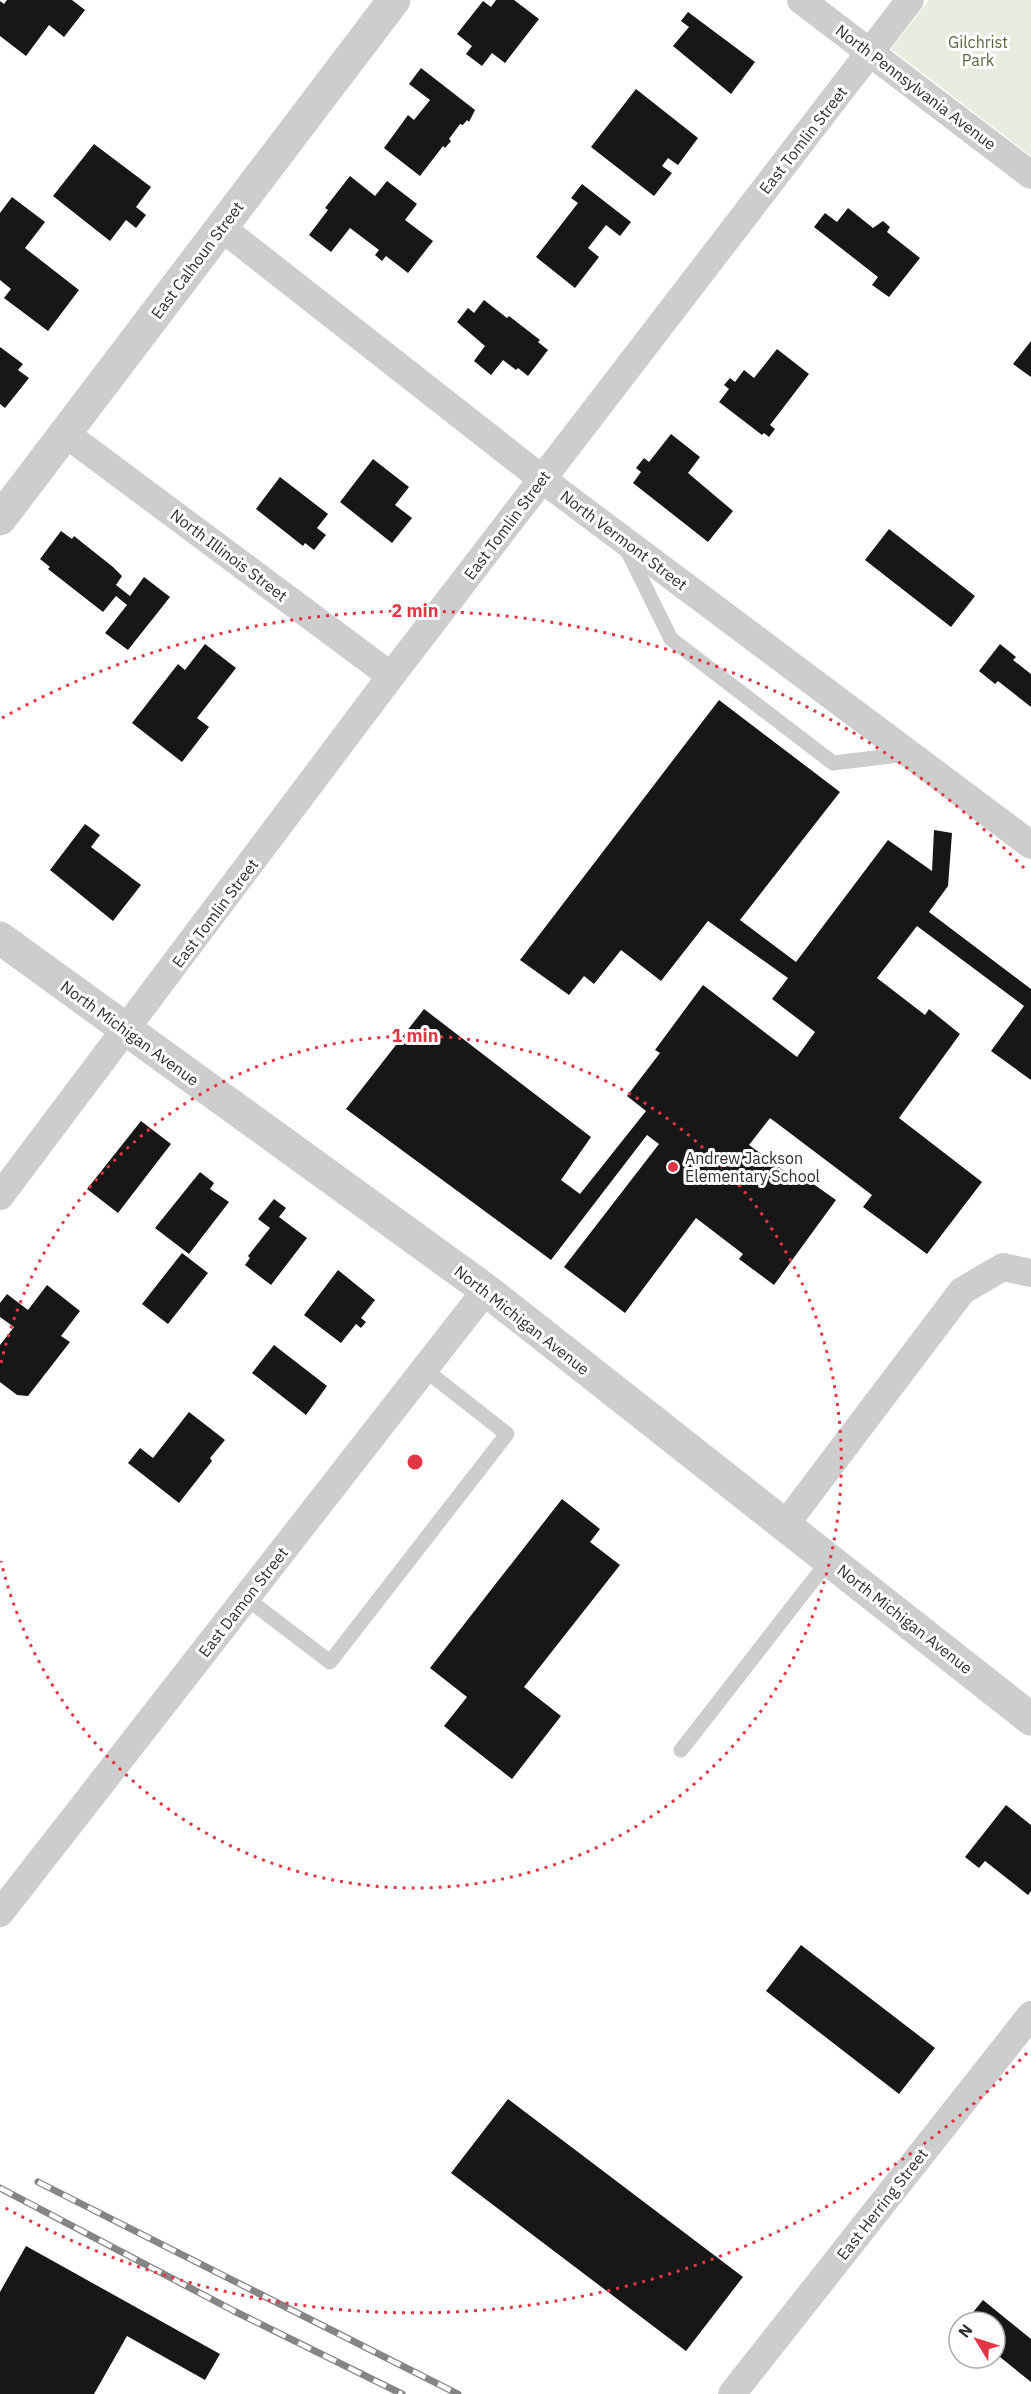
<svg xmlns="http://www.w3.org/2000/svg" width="1031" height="2394" font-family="'IBM Plex Sans',sans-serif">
	<rect width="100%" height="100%" fill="#fff"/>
	<path fill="#e6ecde" d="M 929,0 L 1031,0 L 1031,156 L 891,49 Z"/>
	<path fill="#171717" d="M 7,0 L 72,0 L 85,10 L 64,37 L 49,25 L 26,56 L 0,36 L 0,1 L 4,4 Z
		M 496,0 L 514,0 L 539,19 L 505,63 L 492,53 L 482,66 L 466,54 L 472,46 L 457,34 L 483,1 L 491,7 Z
		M 688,12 L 755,62 L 731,94 L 673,46 L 689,27 L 681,21 Z
		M 421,68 L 475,110 L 469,122 L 467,120 L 463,125 L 460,124 L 449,139 L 451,141 L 445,148 L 443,146 L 420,176 L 384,148 L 408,115 L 414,120 L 430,100 L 409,84 Z
		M 636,89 L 698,138 L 678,165 L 668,158 L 662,166 L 672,173 L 654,196 L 591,147 Z
		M 94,144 L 151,187 L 136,207 L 146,215 L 136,228 L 126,220 L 110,241 L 53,196 Z
		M 350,176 L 375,196 L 387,181 L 417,204 L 405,220 L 433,241 L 408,273 L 386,256 L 382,261 L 375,255 L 379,250 L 350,228 L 331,252 L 309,235 L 328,210 L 325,208 Z
		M 582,184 L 631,222 L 620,236 L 606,225 L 588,248 L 599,257 L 575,288 L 536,257 L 578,203 L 571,198 Z
		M 12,197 L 45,222 L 25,248 L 79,290 L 48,331 L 4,298 L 11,289 L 0,280 L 0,213 Z
		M 848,208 L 873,228 L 883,221 L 890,227 L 887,232 L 920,258 L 889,297 L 872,285 L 878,277 L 814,227 L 825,213 L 837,222 Z
		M 484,300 L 507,318 L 509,316 L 540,340 L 538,342 L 548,350 L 528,376 L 518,368 L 516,370 L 503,360 L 491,375 L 474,361 L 485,346 L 457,322 L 468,308 L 474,313 Z
		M 1031,341 L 1031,377 L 1013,364 Z
		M 0,347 L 23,364 L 18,370 L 29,378 L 5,408 L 0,404 Z
		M 777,349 L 809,374 L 770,425 L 775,429 L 769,437 L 764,433 L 762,435 L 719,402 L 729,389 L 724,385 L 730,378 L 735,382 L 744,370 L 754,378 Z
		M 671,434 L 700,457 L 688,473 L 733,511 L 708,542 L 633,483 L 641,472 L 636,468 L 644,458 L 649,462 Z
		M 373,459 L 409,487 L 395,505 L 412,518 L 392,543 L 340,502 Z
		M 280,477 L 328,514 L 317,528 L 326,535 L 314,550 L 305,543 L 303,546 L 256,509 Z
		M 889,529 L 975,596 L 951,627 L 865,560 Z
		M 61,531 L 72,539 L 74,536 L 113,567 L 122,576 L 116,585 L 130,596 L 144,577 L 170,597 L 128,650 L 105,633 L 127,605 L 116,596 L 103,612 L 48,569 L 50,567 L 40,559 Z
		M 205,644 L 236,668 L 197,718 L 209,727 L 182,762 L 132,723 L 178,664 L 185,670 Z
		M 1000,644 L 1016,657 L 1013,660 L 1031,674 L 1031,707 L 998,681 L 995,684 L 979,671 Z
		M 719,700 L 840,792 L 740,920 L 796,962 L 888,840 L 932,871 L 934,830 L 952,833 L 948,886 L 929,912 L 1031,989 L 1031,1080 L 991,1051 L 1024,1006 L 917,926 L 877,978 L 925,1015 L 929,1009 L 960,1034 L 899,1118 L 982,1182 L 927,1254 L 863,1207 L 872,1195 L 770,1118 L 749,1145 L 798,1181 L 802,1176 L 836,1200 L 774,1285 L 739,1259 L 743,1254 L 696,1218 L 625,1313 L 564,1267 L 659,1144 L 647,1135 L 551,1260 L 346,1109 L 424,1009 L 591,1137 L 561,1180 L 580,1194 L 646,1111 L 627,1096 L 660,1053 L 655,1050 L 703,985 L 797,1057 L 815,1032 L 772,999 L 788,978 L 708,921 L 661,981 L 621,950 L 594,984 L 584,976 L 569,995 L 520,960 Z
		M 85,824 L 100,835 L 91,847 L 141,885 L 113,921 L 50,870 Z
		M 141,1121 L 171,1144 L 118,1213 L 87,1189 Z
		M 200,1172 L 214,1183 L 210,1189 L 229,1202 L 189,1254 L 155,1228 Z
		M 274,1199 L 286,1208 L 279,1217 L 307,1238 L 271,1285 L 245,1265 L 250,1258 L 248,1256 L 270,1228 L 258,1219 Z
		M 182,1253 L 208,1273 L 168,1324 L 142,1304 Z
		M 338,1270 L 375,1300 L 361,1318 L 366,1322 L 361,1328 L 356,1324 L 341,1343 L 304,1315 Z
		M 47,1285 L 80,1311 L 61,1336 L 70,1342 L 28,1396 L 17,1395 L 0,1382 L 0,1345 L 14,1327 L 0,1317 L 0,1303 L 7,1294 L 28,1310 Z
		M 274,1345 L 327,1386 L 306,1415 L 252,1373 Z
		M 189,1412 L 225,1440 L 210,1458 L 212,1461 L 179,1503 L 128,1463 L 140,1448 L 153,1458 Z
		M 562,1499 L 600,1529 L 590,1542 L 620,1565 L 524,1687 L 561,1716 L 512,1779 L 444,1726 L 467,1697 L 430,1668 Z
		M 1006,1805 L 1031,1825 L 1031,1891 L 1028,1895 L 985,1861 L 979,1868 L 965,1857 Z
		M 801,1945 L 935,2048 L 899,2094 L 766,1991 Z
		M 508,2099 L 743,2277 L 686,2351 L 451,2173 Z
		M 26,2246 L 220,2354 L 205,2380 L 127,2336 L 94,2394 L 0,2394 L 0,2292 Z
		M 983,2300 L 1031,2339 L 1031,2382 L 995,2353 L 995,2322 L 965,2322 Z"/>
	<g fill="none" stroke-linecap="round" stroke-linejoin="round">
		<path stroke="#cdcdcd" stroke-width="15" d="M 626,548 L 671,639 L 833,763 L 908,754
			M 246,1598 L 330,1662 L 507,1434 L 424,1369
			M 681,1750 L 829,1560"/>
		<path stroke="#cdcdcd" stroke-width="28" d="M 801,0 L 1031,175
			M 222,228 L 542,479 L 1031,845
			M 66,434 L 391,676
			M 0,1196 L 391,676 L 910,0
			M 785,1525 L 962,1291 L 1003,1267 L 1031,1273
			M 0,1913 L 486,1290
			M 732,2394 L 1031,2015"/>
		<path stroke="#cdcdcd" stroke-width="33" d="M 0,519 L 394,0
			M 0,938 L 486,1290 L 1031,1719"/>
		<g stroke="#858585" stroke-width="7">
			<path id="rail" d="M 38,2182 L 458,2394
				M 0,2188 L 234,2311 L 402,2394"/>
		</g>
		<use href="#rail" stroke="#fff" stroke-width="4.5" stroke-dasharray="14" stroke-linecap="butt"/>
	</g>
	<g fill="none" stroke="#e23645" stroke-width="3" stroke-dasharray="3 6">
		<path d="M1 1363A426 426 0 1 1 1 1561"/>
		<path d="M1027 2053A851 851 0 0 1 2 2206M2 718A851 851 0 0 1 1027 871"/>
	</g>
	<circle fill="#e23645" stroke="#fff" stroke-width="2" cx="673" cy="1167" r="6"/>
	<g text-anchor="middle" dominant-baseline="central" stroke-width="6" stroke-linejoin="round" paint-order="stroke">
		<g font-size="16" fill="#536b3d" stroke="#fff">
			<text x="978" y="42">Gilchrist<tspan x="978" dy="18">Park</tspan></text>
		</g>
		<g font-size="16" fill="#303030" stroke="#fff">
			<text transform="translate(916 87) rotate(37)">North Pennsylvania Avenue</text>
			<text transform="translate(803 140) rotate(-52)">East Tomlin Street</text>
			<text transform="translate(197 260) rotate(-53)">East Calhoun Street</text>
			<text transform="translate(507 525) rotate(-53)">East Tomlin Street</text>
			<text transform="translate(624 540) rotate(37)">North Vermont Street</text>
			<text transform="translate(229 555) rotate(37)">North Illinois Street</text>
			<text transform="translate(215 913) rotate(-53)">East Tomlin Street</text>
			<text transform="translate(130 1033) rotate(36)">North Michigan Avenue</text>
			<text transform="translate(522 1320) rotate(38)">North Michigan Avenue</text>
			<text transform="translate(243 1602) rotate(-52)">East Damon Street</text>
			<text transform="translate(905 1619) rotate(38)">North Michigan Avenue</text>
			<text transform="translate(882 2204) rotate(-52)">East Herring Street</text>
		</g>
		<g font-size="16" fill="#303030" stroke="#fff" text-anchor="start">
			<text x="685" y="1158">Andrew Jackson<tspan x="685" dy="18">Elementary School</tspan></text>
		</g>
	</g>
	<circle cx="415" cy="1462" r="9" fill="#e23645" stroke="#fff" stroke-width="3"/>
	<g font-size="18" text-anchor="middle" font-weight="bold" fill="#e23645" stroke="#fff" stroke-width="6" stroke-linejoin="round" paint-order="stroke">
		<text x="415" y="617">2 min</text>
		<text x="415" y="1042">1 min</text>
	</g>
	<g transform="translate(977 2340) rotate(308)"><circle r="28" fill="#ffffff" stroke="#acacac" stroke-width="1.5"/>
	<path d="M0-4.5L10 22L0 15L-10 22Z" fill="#e23645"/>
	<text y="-9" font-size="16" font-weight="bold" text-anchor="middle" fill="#303030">N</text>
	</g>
</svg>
